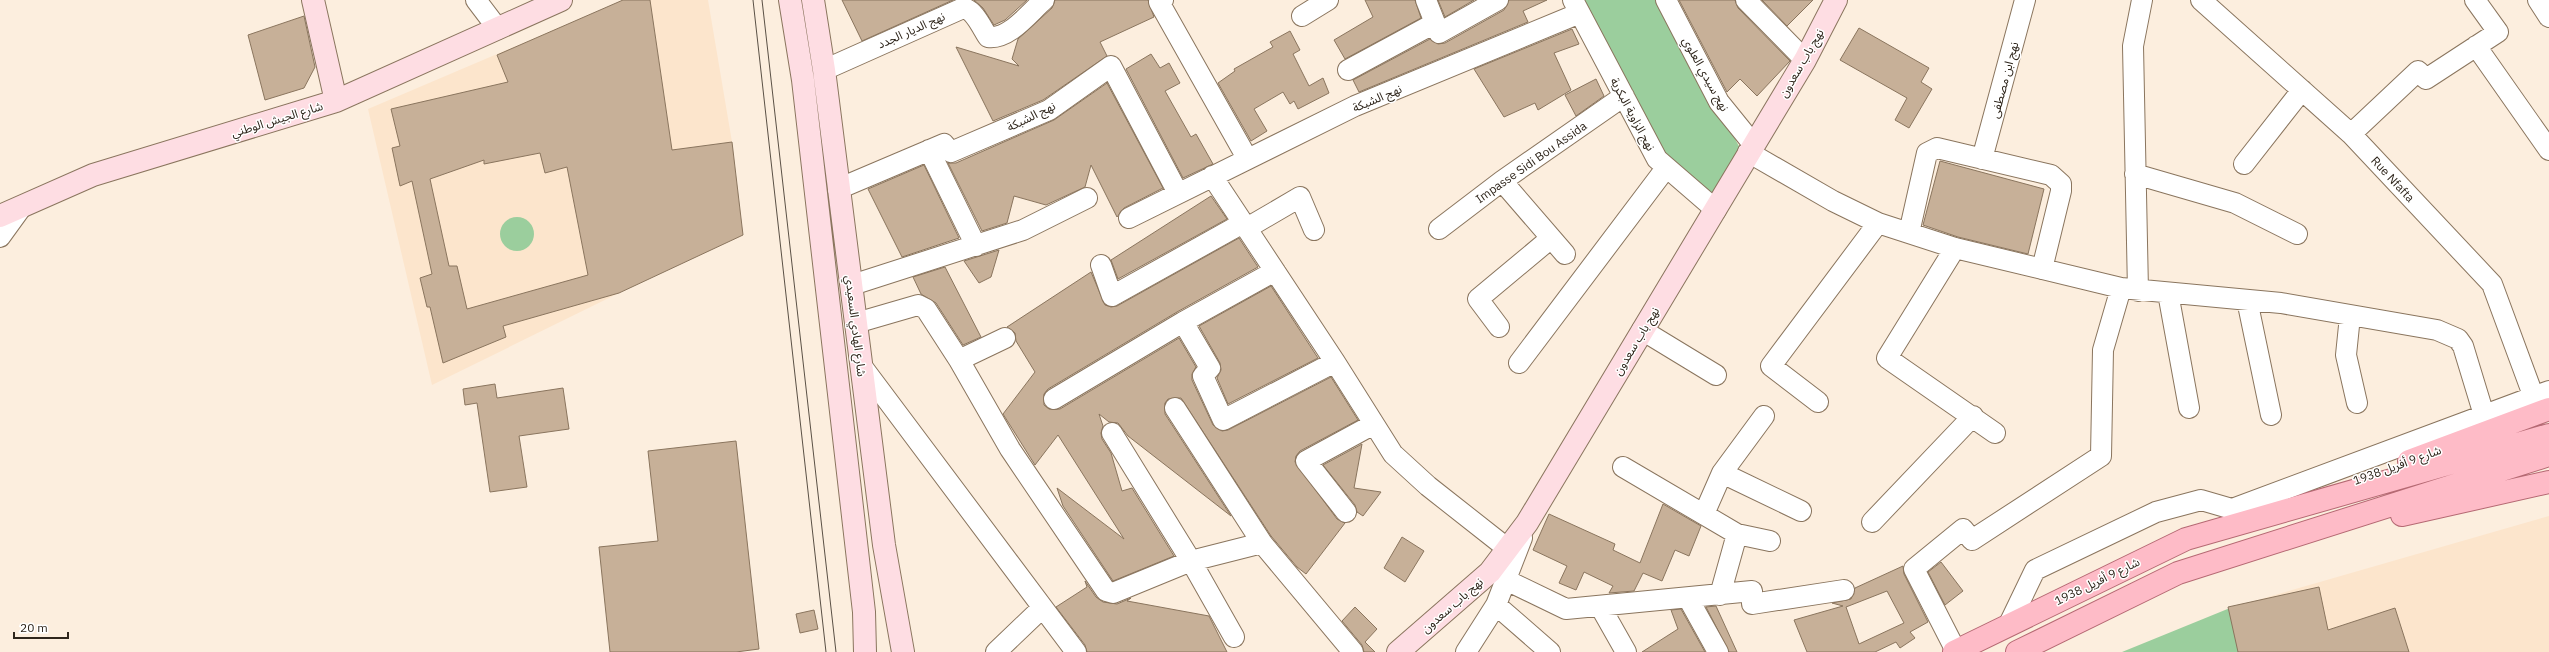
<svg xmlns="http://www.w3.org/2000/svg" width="2549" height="652" font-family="'IBM Plex Sans','Noto Sans Arabic',sans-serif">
	<rect width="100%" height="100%" fill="#fceede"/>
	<path fill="#fce5cc" d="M 650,0 L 708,0 L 732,142 L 672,150 Z
		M 582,18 L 594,156 L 619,293 L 432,385 L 368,109 Z
		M 2549,516 L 2549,652 L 2242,652 L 2230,608 Z"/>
	<path fill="#9bce9d" d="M 1577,0 L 1661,0 L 1741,150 L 1709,203 L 1662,160 Z
		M500 234a17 17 0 1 1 34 0a17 17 0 1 1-34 0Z
		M 2230,608 L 2242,652 L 2122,652 Z"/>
	<path fill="#c7b098" stroke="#8a755e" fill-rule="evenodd" d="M 623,0 L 650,0 L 672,150 L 732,142 L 743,235 L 619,293 L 503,326 L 506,337 L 443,363 L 430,307 L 427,307 L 420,278 L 432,274 L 412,181 L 400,186 L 392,148 L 400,146 L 391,109 L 508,82 L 497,55 ZM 540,153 L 545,173 L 567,167 L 588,275 L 467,309 L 457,266 L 449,266 L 430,179 L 484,160 L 484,164 Z
		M 842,0 L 953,0 L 862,41 Z
		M 974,0 L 1027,0 L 1005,20 L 994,25 L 983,8 Z
		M 1055,0 L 1148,0 L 1154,17 L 1100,42 L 1107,56 L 1043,100 L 993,121 L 956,47 L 1019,66 L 1012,59 L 1018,39 L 1052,8 Z
		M 1365,0 L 1415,0 L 1421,18 L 1345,59 L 1334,40 L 1373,17 Z
		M 1438,0 L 1474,0 L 1445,17 Z
		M 1509,0 L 1547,0 L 1523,11 L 1528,22 L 1359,92 L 1353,80 L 1430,39 L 1438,44 L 1445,43 L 1504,10 Z
		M 1679,0 L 1735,0 L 1738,8 L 1790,61 L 1757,96 L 1740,79 L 1727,92 Z
		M 1762,0 L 1813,0 L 1787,26 Z
		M 304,16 L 315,67 L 304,88 L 265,100 L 248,35 Z
		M 1859,28 L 1929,68 L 1921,82 L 1932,89 L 1909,128 L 1895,120 L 1907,98 L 1840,60 Z
		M 1572,29 L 1579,44 L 1554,53 L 1571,90 L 1538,110 L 1535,103 L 1504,117 L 1474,69 Z
		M 1290,31 L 1300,50 L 1293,54 L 1309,86 L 1323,78 L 1329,93 L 1298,109 L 1294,101 L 1290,104 L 1283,92 L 1254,109 L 1267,131 L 1251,141 L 1218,83 L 1235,71 L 1234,69 L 1273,47 L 1270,42 Z
		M 1151,54 L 1160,68 L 1169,63 L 1180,83 L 1165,91 L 1191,137 L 1196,134 L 1213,164 L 1183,178 L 1126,69 Z
		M 1596,79 L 1604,96 L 1576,116 L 1565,95 Z
		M 1107,83 L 1163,188 L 1124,208 L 1117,217 L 1091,165 L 1085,187 L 1046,205 L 1014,196 L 1007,223 L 982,231 L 948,163 L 956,163 L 1054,120 Z
		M 1940,161 L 2044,189 L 2028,254 L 1958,237 L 1923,225 Z
		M 924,165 L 959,238 L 902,257 L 868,189 Z
		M 1211,196 L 1227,219 L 1118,279 L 1111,260 Z
		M 1239,238 L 1258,267 L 1177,312 L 1048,389 L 1044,394 L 1044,405 L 1049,409 L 1060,409 L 1179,338 L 1196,367 L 1192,374 L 1192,380 L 1213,425 L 1222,431 L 1228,430 L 1331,377 L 1358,420 L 1300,451 L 1296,456 L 1295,462 L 1337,519 L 1345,523 L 1306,574 L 1297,567 L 1271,536 L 1181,398 L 1168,399 L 1165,403 L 1165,414 L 1231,516 L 1128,436 L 1118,423 L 1109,422 L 1099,414 L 1103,426 L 1101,433 L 1102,439 L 1111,453 L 1122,491 L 1132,488 L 1174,556 L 1113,581 L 1063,506 L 1057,488 L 1124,539 L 1058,435 L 1035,465 L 1003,414 L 1035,372 L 1016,341 L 1015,333 L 1007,327 L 1091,272 L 1105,305 L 1111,307 L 1117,306 Z
		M 999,250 L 991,277 L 979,283 L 964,261 Z
		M 945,267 L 981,337 L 963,345 L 936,303 L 921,294 L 913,277 Z
		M 1271,286 L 1318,358 L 1228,404 L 1217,378 L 1221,370 L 1220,363 L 1199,326 Z
		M 495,384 L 497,398 L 563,388 L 569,429 L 519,436 L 527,487 L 490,492 L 477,403 L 465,405 L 463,389 Z
		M 736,441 L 759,649 L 736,652 L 610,652 L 599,547 L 658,541 L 648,451 Z
		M 1362,444 L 1354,488 L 1381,492 L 1363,516 L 1357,512 L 1355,505 L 1323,465 Z
		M 1663,504 L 1701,526 L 1689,556 L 1675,550 L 1662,581 L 1643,573 L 1634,591 L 1609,593 L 1613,586 L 1584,572 L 1576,590 L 1559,583 L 1567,566 L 1533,550 L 1549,514 L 1615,544 L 1613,550 L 1640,563 Z
		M 1402,537 L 1424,551 L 1405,582 L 1384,568 Z
		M 1941,562 L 1963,591 L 1945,605 L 1928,572 Z
		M 1903,566 L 1904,574 L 1928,622 L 1910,632 L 1915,638 L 1900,648 L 1896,642 L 1875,652 L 1807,652 L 1794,620 L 1843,606 L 1832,603 L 1851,599 L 1855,588 ZM 1887,591 L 1904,623 L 1859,644 L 1846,607 Z
		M 1085,581 L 1096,597 L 1103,602 L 1117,604 L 1131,598 L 1127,601 L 1209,616 L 1227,652 L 1087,652 L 1085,645 L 1056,607 L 1087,587 Z
		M 2319,587 L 2328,630 L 2395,608 L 2409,652 L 2238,652 L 2228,607 Z
		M 1716,606 L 1737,652 L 1729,652 L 1706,607 Z
		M 1355,607 L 1377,629 L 1365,642 L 1375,652 L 1364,652 L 1362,645 L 1342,621 Z
		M 1681,609 L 1705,652 L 1642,652 L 1678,629 L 1671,610 Z
		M 814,610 L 818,629 L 800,633 L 796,614 Z"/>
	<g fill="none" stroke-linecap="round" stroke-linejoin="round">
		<g stroke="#8a755e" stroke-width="22">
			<path id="street" d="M 476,0 L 498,29
				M 1163,0 L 1159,2 L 1247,158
				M 1426,0 L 1439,33 L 1498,0
				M 1573,0 L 1657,159 L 1716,210
				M 1666,0 L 1719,102 L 1753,144
				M 1746,0 L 1805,60
				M 2201,0 L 2351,134 L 2492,284 L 2533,395
				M 2538,0 L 2549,17
				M 1302,16 L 1328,0
				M 2476,46 L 2549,150
				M 824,70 L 963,8 C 974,9 982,28 988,37 C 1009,40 1029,13 1044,0
				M 1348,70 L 1435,23
				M 2351,134 L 2418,71 L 2426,79 L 2498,32 L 2475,0
				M 929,150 L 976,246
				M 1748,152 L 1833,201 L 1878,223 L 1955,248 L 2121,288 L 2281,303 L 2437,330 L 2458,339 L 2463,346 L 2484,415
				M 1982,159 L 2025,0
				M 2244,164 L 2302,90
				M 2135,174 L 2235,203 L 2297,234
				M 1212,176 L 1335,362 L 1393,454 L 1428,486 L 1508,549
				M 1502,181 L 1565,254
				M 838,189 L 944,144 L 951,152 L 1049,110 L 1111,66 L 1178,193
				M 1129,218 L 1355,106 L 1580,13
				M 1247,228 L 1300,197 L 1314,230
				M 1439,229 L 1502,181 L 1624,96
				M 1909,233 L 1927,153 L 1937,148 L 2051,175 L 2061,184 L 2061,191 L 2042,269
				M 0,237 L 21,208
				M 1955,248 L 1887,358 L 1995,433
				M 1101,265 L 1112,296 L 1243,223
				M 852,285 L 1023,230 L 1087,198
				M 2138,291 L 2133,46 L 2142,0
				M 2168,293 L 2189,408
				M 2247,300 L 2271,415
				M 2350,316 L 2346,355 L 2357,403
				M 1183,322 L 1210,368 L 1203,376 L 1223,420 L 1335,362
				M 856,323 L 918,305 L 926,309 L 959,360 L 1010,449 L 1106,591 L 1113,593 L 1191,561 L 1262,543
				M 1499,327 L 1478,299 L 1550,239
				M 1642,330 L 1716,375
				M 959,360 L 1005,338
				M 1519,363 L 1666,168
				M 861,365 L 1076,652
				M 1054,399 L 1183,322 L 1275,271
				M 1818,402 L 1771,366 L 1878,223
				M 1175,408 L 1262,543 L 1353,652
				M 1112,433 L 1191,561 L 1234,637
				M 1623,467 L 1737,534 L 1770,541
				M 1722,473 L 1801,511
				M 1346,512 L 1306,461 L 1374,424
				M 1704,514 L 1722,473 L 1764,416
				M 1872,522 L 1973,416
				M 1506,580 L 1566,609 L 1752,591 L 1752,604 L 1844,590
				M 1720,595 L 1737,534
				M 1688,598 L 1718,652
				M 1496,605 L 1550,652
				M 1600,606 L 1626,652
				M 2009,624 L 2035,570 L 2156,512 L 2201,500 L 2232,509 L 2549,391
				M 1956,651 L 1914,569 L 1963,529 L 1972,540 L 2101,456 L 2103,350 L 2121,288
				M 996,652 L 1042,608
				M 1466,652 L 1496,605 L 1522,538"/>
		</g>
		<g stroke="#8a755e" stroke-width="24">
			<path id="secondary" d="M 313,0 L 336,101
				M 790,0 L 803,80 L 864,612 L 865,652
				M 813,0 L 824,70 L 884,545 L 903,652
				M 0,216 L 93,175 L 336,101 L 561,0
				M 1398,652 L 1490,572 L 1527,523 L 1805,60 L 1836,0"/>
		</g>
		<g stroke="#b56973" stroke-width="24">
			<path id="primary" d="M 2409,461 L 2549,409
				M 2402,515 L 2549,482
				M 1954,652 L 2186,539 L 2549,435
				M 2017,652 L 2178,573 L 2549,455"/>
		</g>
		<use href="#street" stroke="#fff" stroke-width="20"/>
		<use href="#secondary" stroke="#fedde3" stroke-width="22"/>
		<use href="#primary" stroke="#febbc7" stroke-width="22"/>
		<path stroke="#5a5045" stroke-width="1" d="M 753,0 L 826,652
			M 762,0 L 836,652"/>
	</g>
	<g text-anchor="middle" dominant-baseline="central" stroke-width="3" stroke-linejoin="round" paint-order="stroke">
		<g font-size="12" fill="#2e251b" stroke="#fff">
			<text transform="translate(911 30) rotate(-24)">نهج الديار الجدد</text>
			<text transform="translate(1801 63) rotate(-60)">نهج باب سعدون</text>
			<text transform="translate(1706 74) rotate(61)">نهج سيدي العلوي</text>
			<text transform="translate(2004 80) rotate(-75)">نهج ابن مصطفى</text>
			<text transform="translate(1377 98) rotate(-23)">نهج الشبكة</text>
			<text transform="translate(1633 114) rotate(62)">نهج الزاوية البكرية</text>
			<text transform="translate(1031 116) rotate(-26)">نهج الشبكة</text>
			<text transform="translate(277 119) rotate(-17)">شارع الجيش الوطني</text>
			<text transform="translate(1531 162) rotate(-35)">Impasse Sidi Bou Assida</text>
			<text transform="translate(2393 179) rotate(47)">Rue Nfafta</text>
			<text transform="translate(856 326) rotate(83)">شارع الهادي السعيدي</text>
			<text transform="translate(1636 341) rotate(-59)">نهج باب سعدون</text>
			<text transform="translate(2397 465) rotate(-20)">شارع 9 أفريل 1938</text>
			<text transform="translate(2097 581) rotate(-26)">شارع 9 أفريل 1938</text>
			<text transform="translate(1452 605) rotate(-41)">نهج باب سعدون</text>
		</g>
	</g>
	<path d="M14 632v6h54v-6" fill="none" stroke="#2e251b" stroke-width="2"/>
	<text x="20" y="632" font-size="12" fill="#2e251b" stroke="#ffffff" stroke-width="3" paint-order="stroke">20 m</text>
</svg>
